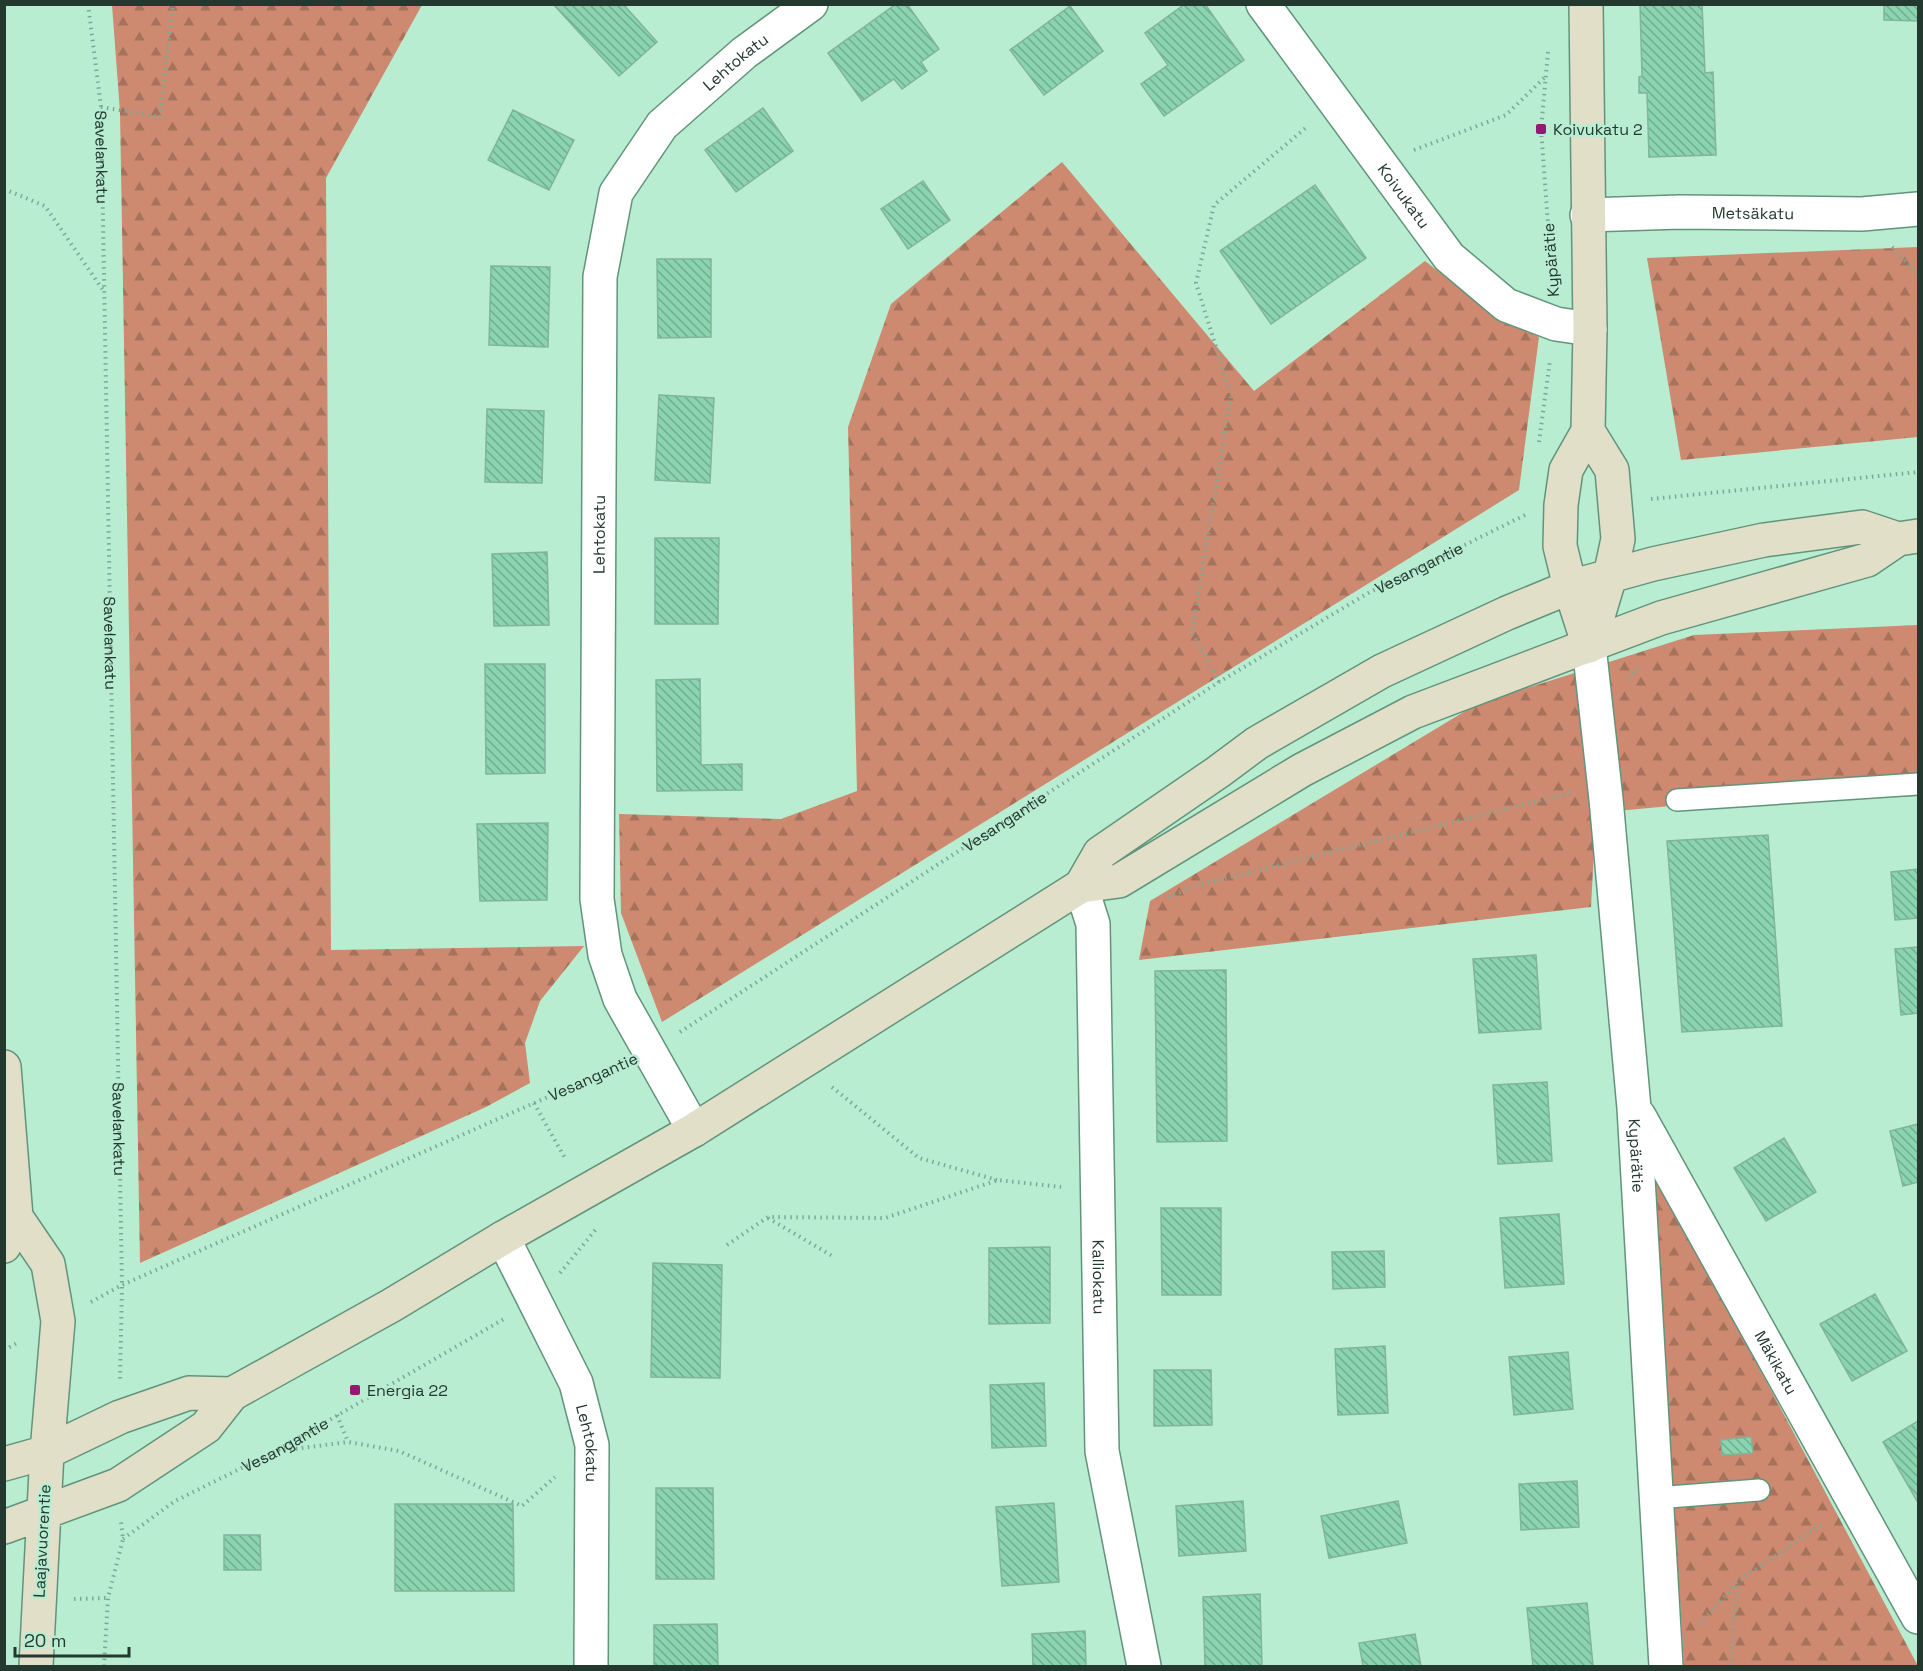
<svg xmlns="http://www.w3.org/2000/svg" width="1923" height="1671" font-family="'Space Grotesk',sans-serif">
	<defs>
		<pattern id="forest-firs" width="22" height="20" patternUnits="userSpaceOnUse" patternTransform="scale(1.5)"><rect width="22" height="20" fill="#cd8a70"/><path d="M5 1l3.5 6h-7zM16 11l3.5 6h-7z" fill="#a6725c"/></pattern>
		<pattern id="building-back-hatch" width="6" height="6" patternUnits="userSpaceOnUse" patternTransform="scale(1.5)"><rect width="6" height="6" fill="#8ad5b0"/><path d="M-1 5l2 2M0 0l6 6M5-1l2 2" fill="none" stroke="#70ae90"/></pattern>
	</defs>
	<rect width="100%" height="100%" fill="#b8edd2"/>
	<path fill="url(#forest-firs)" d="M 112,5 L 422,5 L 326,178 L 331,950 L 584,946 L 540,1001 L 525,1043 L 530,1083 L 486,1107 L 140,1263 L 120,112 Z
		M 1062,162 L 1254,391 L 1425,261 L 1494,315 L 1539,337 L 1519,490 L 662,1022 L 621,913 L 619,814 L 781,819 L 857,791 L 848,427 L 891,304 Z
		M 1918,247 L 1918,437 L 1681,460 L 1647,258 Z
		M 1918,625 L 1918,796 L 1670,806 L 1596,813 L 1591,907 L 1139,960 L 1150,901 L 1477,704 L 1694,635 Z
		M 1653,1169 L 1918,1666 L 1684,1666 Z"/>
	<path fill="url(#building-back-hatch)" stroke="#81b49a" stroke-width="1.5" d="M 553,4 L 623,4 L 657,42 L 619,76 Z
		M 896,4 L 907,4 L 939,49 L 921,62 L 927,71 L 902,89 L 894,79 L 862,101 L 828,53 Z
		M 1185,4 L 1205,4 L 1244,60 L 1164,116 L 1141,84 L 1168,65 L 1145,33 Z
		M 1640,4 L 1702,4 L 1705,73 L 1713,72 L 1716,155 L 1649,157 L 1647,93 L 1639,93 L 1639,77 L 1642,76 Z
		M 1884,4 L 1918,4 L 1918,21 L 1884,20 Z
		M 1070,6 L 1103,51 L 1044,95 L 1010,50 Z
		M 763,108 L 793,151 L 736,192 L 705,150 Z
		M 513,110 L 574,140 L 549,190 L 488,160 Z
		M 923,181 L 950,220 L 908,249 L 881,209 Z
		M 1315,185 L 1366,258 L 1271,324 L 1220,251 Z
		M 657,259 L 711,259 L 711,337 L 658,338 Z
		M 491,266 L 550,267 L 548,347 L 489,345 Z
		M 659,395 L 714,398 L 710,483 L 655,480 Z
		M 487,409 L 544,411 L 542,483 L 485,482 Z
		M 655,538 L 719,538 L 718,624 L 655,624 Z
		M 547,552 L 549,625 L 494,626 L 492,554 Z
		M 485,664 L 545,664 L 545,773 L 486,774 Z
		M 700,679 L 701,765 L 742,764 L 742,790 L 657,791 L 656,680 Z
		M 548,823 L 547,900 L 480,901 L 477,824 Z
		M 1768,835 L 1782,1026 L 1682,1032 L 1667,841 Z
		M 1918,869 L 1918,918 L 1895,920 L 1891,872 Z
		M 1918,947 L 1918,1013 L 1901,1015 L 1895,949 Z
		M 1536,955 L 1541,1029 L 1479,1033 L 1473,959 Z
		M 1226,970 L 1227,1141 L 1157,1142 L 1155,971 Z
		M 1547,1082 L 1552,1161 L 1498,1164 L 1493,1085 Z
		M 1918,1124 L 1918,1182 L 1903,1186 L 1890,1131 Z
		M 1784,1138 L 1816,1192 L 1766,1221 L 1734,1168 Z
		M 1161,1208 L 1221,1208 L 1221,1295 L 1162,1295 Z
		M 1559,1214 L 1564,1284 L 1505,1288 L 1500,1218 Z
		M 1050,1247 L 1050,1323 L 989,1324 L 989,1248 Z
		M 1384,1251 L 1385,1287 L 1333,1289 L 1332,1252 Z
		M 653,1263 L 722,1265 L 720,1378 L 651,1377 Z
		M 1875,1294 L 1907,1351 L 1852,1381 L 1820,1324 Z
		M 1385,1346 L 1388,1413 L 1338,1415 L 1335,1349 Z
		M 1568,1352 L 1573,1409 L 1514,1415 L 1509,1357 Z
		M 1154,1370 L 1211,1370 L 1212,1425 L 1154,1426 Z
		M 1044,1383 L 1046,1446 L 992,1448 L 990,1385 Z
		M 1918,1421 L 1918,1500 L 1917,1501 L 1883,1442 Z
		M 1751,1437 L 1753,1453 L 1722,1455 L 1721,1440 Z
		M 1577,1481 L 1579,1527 L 1521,1530 L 1519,1484 Z
		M 656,1488 L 713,1488 L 714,1579 L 656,1579 Z
		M 1243,1501 L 1246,1551 L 1179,1556 L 1176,1506 Z
		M 1398,1501 L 1407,1543 L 1329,1558 L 1321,1516 Z
		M 1054,1503 L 1059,1582 L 1002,1586 L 996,1507 Z
		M 395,1504 L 513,1504 L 514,1591 L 395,1591 Z
		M 224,1535 L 260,1535 L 261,1570 L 224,1570 Z
		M 1260,1594 L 1262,1666 L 1205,1666 L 1203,1597 Z
		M 1587,1603 L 1593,1666 L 1533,1666 L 1527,1608 Z
		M 717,1624 L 718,1666 L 654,1666 L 654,1625 Z
		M 1085,1631 L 1086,1666 L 1033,1666 L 1032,1634 Z
		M 1415,1634 L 1421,1666 L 1363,1666 L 1359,1643 Z"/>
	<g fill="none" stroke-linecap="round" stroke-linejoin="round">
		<g stroke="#62947b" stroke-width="24">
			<path id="lane" d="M 1677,800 L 1918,784
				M 1656,1498 L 1759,1490"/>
		</g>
		<g stroke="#62947b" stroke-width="36">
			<g id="street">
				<path id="s4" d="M 1263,4 L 1449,257 L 1506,305 L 1556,324 L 1590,329"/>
				<path id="s5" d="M 1587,215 L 1680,212 L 1862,214 L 1918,209"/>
				<path id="s6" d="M 1589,646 L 1606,799 L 1634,1108 L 1666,1666"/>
				<path id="s7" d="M 1081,886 L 1093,924 L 1102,1451 L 1144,1666"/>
				<path id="s8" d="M 1639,1116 L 1918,1617"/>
				<path id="s9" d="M 694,1130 L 620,999 L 605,955 L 597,899 L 600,277 L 616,193 L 662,125 L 744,53 L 811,4"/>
				<path id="s10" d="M 503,1238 L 576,1383 L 592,1445 L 591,1666"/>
			</g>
		</g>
		<g stroke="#62947b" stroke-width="36">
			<path id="secondary" d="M 1586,4 L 1590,329 L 1588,431 L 1566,470 L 1561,505 L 1560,546 L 1570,587 L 1589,646
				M 1588,431 L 1612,470 L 1618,539 L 1610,576 L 1589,646
				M 1081,886 L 1100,853 L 1218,772 L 1257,743 L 1382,671 L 1507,613 L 1570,587 L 1653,564 L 1764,540 L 1862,527 L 1898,539
				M 4,1067 L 16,1217 L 4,1246
				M 16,1217 L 48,1264 L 58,1321 L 47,1452 L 36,1666
				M 4,1464 L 47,1452 L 120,1417 L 189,1393 L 232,1394
				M 4,1527 L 118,1485 L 206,1427 L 232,1394 L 392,1305 L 503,1238 L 694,1130 L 1081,886 L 1119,881 L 1302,770 L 1413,712 L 1661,618 L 1867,560 L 1898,539 L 1918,536"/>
		</g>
		<g stroke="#7fa894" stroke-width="4" stroke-dasharray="1.5 4.5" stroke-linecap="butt">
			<path id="s1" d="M 88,4 L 101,107 L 122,1285 L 120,1380"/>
			<path d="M 1548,52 L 1541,129 L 1550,251"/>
			<path d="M 101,107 L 160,117 L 173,4"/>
			<path d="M 1414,150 L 1506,115 L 1544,78"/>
			<path d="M 4,189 L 45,206 L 105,293"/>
			<path d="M 1892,247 L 1918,274"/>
			<path d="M 1539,442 L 1550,360"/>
			<path d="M 1651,499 L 1918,472"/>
			<path d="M 1630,679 L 1640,666"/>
			<path d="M 1219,682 L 1192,632 L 1231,395 L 1196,283 L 1214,205 L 1308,126"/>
			<path d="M 1168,897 L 1199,885 L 1570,793"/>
			<path id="s2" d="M 680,1032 L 1219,682 L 1370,592 L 1525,515"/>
			<path d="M 832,1087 L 919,1158 L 997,1180"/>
			<path d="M 534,1103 L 566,1160"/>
			<path d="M 768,1218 L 834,1257"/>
			<path d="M 727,1245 L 768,1217 L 885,1218 L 998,1180 L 1061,1187"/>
			<path d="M 560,1273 L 597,1228"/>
			<path d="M 91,1302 L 122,1285 L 618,1066"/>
			<path d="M 4,1350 L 19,1342"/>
			<path d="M 337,1415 L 348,1442"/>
			<path d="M 278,1451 L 348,1442 L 399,1451 L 522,1506 L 555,1477"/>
			<path id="s3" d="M 123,1539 L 175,1501 L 274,1452 L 504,1319"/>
			<path d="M 74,1599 L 108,1598"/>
			<path d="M 1700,1624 L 1737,1582 L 1824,1523"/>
			<path d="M 104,1666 L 108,1598 L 123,1539 L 121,1522"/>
			<path d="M 1733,1666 L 1732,1652 L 1737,1584"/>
		</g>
		<use href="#lane" stroke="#fff" stroke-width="21"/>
		<use href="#street" stroke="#fff" stroke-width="33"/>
		<use href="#secondary" stroke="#e2dfc9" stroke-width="33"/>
	</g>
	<g fill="#951973" stroke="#b8edd2" stroke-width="2">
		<rect x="1535" y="123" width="12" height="12" rx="3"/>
		<rect x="349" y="1384" width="12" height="12" rx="3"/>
	</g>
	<g text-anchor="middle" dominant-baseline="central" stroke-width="5" stroke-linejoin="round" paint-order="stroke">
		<g font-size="16" fill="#23382e" stroke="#b8edd2">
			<text stroke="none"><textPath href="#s9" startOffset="1140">Lehtokatu</textPath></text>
			<text stroke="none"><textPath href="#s1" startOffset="154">Savelankatu</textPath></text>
			<text stroke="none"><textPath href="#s4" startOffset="238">Koivukatu</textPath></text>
			<text stroke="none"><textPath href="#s5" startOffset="166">Metsäkatu</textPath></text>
			<text transform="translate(1551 260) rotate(-94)">Kypärätie</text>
			<text stroke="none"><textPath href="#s9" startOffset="618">Lehtokatu</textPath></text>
			<text stroke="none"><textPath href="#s2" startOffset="873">Vesangantie</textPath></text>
			<text stroke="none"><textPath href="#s1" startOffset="640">Savelankatu</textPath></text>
			<text stroke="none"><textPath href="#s2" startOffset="387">Vesangantie</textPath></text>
			<text transform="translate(593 1077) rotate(-24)">Vesangantie</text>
			<text stroke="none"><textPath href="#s1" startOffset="1126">Savelankatu</textPath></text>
			<text stroke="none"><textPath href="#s6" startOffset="512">Kypärätie</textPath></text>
			<text stroke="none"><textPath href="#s7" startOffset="393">Kalliokatu</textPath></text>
			<text stroke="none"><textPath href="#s8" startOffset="282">Mäkikatu</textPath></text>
			<text stroke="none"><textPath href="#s10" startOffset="224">Lehtokatu</textPath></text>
			<text stroke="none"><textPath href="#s3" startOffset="188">Vesangantie</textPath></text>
			<text transform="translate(42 1541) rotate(-87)">Laajavuorentie</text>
		</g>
		<g font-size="16" fill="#23382e" stroke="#b8edd2" text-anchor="start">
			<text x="1553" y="129">Koivukatu 2</text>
			<text x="367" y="1390">Energia 22</text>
		</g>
	</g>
	<rect width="1923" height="1671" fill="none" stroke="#23382e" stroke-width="12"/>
	<path d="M15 1647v9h114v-9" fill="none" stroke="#23382e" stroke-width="3"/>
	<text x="24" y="1647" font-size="18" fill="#23382e" stroke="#b8edd2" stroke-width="4.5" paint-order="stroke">20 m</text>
</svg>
